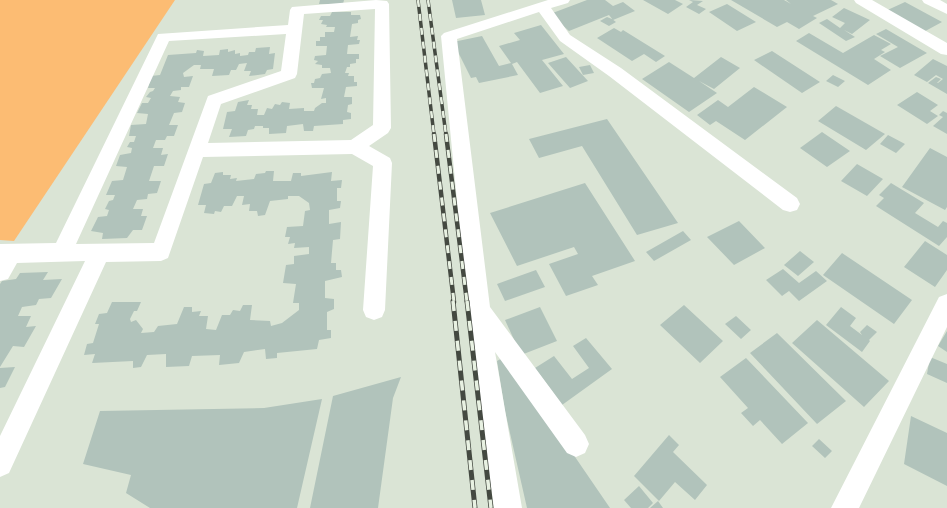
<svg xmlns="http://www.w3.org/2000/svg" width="947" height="508" font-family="'PT Serif',serif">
	<rect width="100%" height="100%" fill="#dae4d5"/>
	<path fill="#fcbc73" d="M 0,0 L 175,0 L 14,241 L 0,240 Z"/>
	<path fill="#b1c3bb" d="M 320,0 L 344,0 L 343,4 L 319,4 Z
		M 452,0 L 481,0 L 485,15 L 456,18 Z
		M 587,0 L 605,0 L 613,6 L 623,2 L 635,11 L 613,20 L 609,15 L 569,31 L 550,14 Z
		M 643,0 L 675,0 L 683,4 L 668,14 Z
		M 689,0 L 703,1 L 697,5 L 706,9 L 699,14 L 686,7 L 693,2 Z
		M 731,0 L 784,0 L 791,4 L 786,0 L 831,0 L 838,4 L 813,16 L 817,18 L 799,29 L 787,22 L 777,27 Z
		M 905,2 L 942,22 L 918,35 L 881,13 Z
		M 727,4 L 756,22 L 737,31 L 709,12 Z
		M 844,8 L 870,20 L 852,34 L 844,30 L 855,37 L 846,41 L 819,23 L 827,19 L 840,28 L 845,23 L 832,17 Z
		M 332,12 L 351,12 L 351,15 L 360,15 L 361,19 L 358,20 L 358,23 L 352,24 L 350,37 L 358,36 L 357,40 L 360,40 L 359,44 L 348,45 L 347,54 L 359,54 L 359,59 L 356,59 L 356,63 L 350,64 L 350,67 L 347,67 L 345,73 L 349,73 L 348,76 L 354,76 L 354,82 L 357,82 L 357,86 L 346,87 L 344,97 L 352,97 L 352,104 L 348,105 L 347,112 L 351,113 L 351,119 L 343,120 L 343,124 L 314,126 L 313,131 L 304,131 L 303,124 L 287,126 L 286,133 L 269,134 L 269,128 L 263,128 L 263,126 L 255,126 L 254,129 L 248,130 L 246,136 L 229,137 L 232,129 L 223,129 L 227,112 L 235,111 L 238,102 L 249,100 L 247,105 L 252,105 L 251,109 L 258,109 L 257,115 L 264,115 L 267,108 L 272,109 L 275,104 L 280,105 L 282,102 L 290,103 L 289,109 L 304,108 L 304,111 L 314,111 L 315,108 L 322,103 L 326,103 L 326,98 L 321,99 L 324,88 L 312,88 L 311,83 L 314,83 L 315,79 L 320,78 L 322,74 L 331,73 L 330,68 L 322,68 L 322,65 L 315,64 L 318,61 L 314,60 L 315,56 L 326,55 L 327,46 L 316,46 L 316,41 L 320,41 L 320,37 L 325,37 L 325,32 L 334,32 L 335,27 L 326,27 L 327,25 L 321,24 L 323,20 L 319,20 L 321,16 L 330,16 Z
		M 607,17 L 612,19 L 616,22 L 609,26 L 600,21 Z
		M 541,25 L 564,54 L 542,60 L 563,86 L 540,93 L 517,62 L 512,64 L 518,75 L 479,83 L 476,77 L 471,78 L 453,42 L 482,36 L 499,66 L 511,63 L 499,46 L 520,40 L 514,33 Z
		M 614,28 L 621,32 L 623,30 L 665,56 L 656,62 L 644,54 L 632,61 L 597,38 Z
		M 886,29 L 927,53 L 900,68 L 880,56 L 898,47 L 876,34 Z
		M 809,33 L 843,53 L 874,35 L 891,44 L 881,50 L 885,52 L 874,59 L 891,70 L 868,85 L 796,41 Z
		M 270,47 L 269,54 L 275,53 L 273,69 L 267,70 L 265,74 L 249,76 L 251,71 L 244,71 L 247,63 L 239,64 L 236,70 L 231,70 L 229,75 L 212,76 L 214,69 L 200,69 L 201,65 L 194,65 L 183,73 L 184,77 L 193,76 L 189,87 L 181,87 L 181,90 L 173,91 L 170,96 L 180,97 L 178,102 L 185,103 L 182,112 L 174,113 L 169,125 L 178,125 L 174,136 L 167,136 L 165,140 L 156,140 L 153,148 L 163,148 L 161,155 L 168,154 L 164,166 L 154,166 L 149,181 L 161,181 L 157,193 L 148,194 L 147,199 L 137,200 L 133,209 L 143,209 L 141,216 L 147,216 L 142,230 L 133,230 L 127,238 L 102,239 L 103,233 L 91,231 L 98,217 L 107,216 L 109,210 L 105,209 L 109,201 L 113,200 L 115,195 L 106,195 L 112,181 L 123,180 L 127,167 L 116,166 L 120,155 L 131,153 L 132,148 L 127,147 L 130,142 L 134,142 L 136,136 L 129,136 L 131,125 L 146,124 L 148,114 L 137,113 L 142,103 L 148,103 L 151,98 L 146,97 L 150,92 L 153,91 L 155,88 L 148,88 L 151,76 L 160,75 L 168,55 L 196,53 L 197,50 L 204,51 L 203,56 L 219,55 L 220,50 L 228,49 L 228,52 L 235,50 L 235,54 L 240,53 L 240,56 L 248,55 L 249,52 L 255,52 L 256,48 Z
		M 772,51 L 820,82 L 802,93 L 754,60 Z
		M 566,57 L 588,81 L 570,88 L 548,63 Z
		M 721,57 L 740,68 L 714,89 L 699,81 L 717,93 L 689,112 L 642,79 L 669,62 L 694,78 Z
		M 933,59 L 947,66 L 947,94 L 928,83 L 936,77 L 941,79 L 937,83 L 938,83 L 943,79 L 936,75 L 927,82 L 914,75 Z
		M 590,65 L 594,73 L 583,75 L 579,67 Z
		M 833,75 L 845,81 L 838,87 L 826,81 Z
		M 754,87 L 787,107 L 745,140 L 716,121 L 710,125 L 697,115 L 718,100 L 728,107 Z
		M 917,92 L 938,105 L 930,111 L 938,116 L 927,124 L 897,105 Z
		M 836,106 L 885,134 L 866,150 L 818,121 Z
		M 943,111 L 947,113 L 947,134 L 933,126 L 943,117 L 939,115 Z
		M 607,119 L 678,223 L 637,235 L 582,146 L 539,158 L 529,139 Z
		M 822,132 L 850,151 L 827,167 L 800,148 Z
		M 888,135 L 905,144 L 896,153 L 880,144 Z
		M 930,148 L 947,157 L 947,207 L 945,210 L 902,187 Z
		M 857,164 L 883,179 L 867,196 L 841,181 Z
		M 266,171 L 274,171 L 273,181 L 291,181 L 293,173 L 301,173 L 301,176 L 332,172 L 331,181 L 342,180 L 341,188 L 337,188 L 337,201 L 341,201 L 340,208 L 329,210 L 329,224 L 341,222 L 340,239 L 333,240 L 331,263 L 336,263 L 336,270 L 341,270 L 342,277 L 325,281 L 325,298 L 334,299 L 334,309 L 327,312 L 327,330 L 331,330 L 331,338 L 319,340 L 317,349 L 277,353 L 277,358 L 266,359 L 265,349 L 244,352 L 239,363 L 219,365 L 220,355 L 192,356 L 189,366 L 166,367 L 166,354 L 147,355 L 141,367 L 133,368 L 133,361 L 92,363 L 95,354 L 84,355 L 87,344 L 93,343 L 99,324 L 95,324 L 99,314 L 107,313 L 112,302 L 141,302 L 137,311 L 134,311 L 130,319 L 131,322 L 136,320 L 143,329 L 141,333 L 154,332 L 158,326 L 177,324 L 184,307 L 192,307 L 192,312 L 201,311 L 199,316 L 208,316 L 206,329 L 216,330 L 222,315 L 230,315 L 233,310 L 240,311 L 243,305 L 252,305 L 250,320 L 270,321 L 271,326 L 282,323 L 299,310 L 299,303 L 293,303 L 296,284 L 283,283 L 286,265 L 294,264 L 294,256 L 309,254 L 309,247 L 294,248 L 295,243 L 288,244 L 290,237 L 285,237 L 287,227 L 303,226 L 305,211 L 310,210 L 309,203 L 299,196 L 288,196 L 288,199 L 270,201 L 265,215 L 258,216 L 257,211 L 249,211 L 250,204 L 242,205 L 244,196 L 237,196 L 232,206 L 224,206 L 221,212 L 215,211 L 214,214 L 204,213 L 206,205 L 198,205 L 204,184 L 211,183 L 215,173 L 223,172 L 223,175 L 231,175 L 230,179 L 237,178 L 236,181 L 254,179 L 256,174 L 265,173 Z
		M 585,183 L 635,261 L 592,276 L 598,285 L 566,296 L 549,264 L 578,254 L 574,247 L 517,266 L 490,213 Z
		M 891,183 L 924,203 L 915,213 L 938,227 L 943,221 L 947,223 L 947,237 L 939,246 L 876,206 L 884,198 L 879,195 Z
		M 739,221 L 765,248 L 734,265 L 707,237 Z
		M 683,231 L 691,240 L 654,261 L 646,252 Z
		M 925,241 L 947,255 L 947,270 L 935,287 L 904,267 Z
		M 800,251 L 814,262 L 798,276 L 784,265 Z
		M 842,253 L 912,300 L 894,324 L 823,275 Z
		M 783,269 L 799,283 L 816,271 L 827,281 L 799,301 L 789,291 L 782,296 L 766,280 Z
		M 536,270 L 545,287 L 505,301 L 497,284 Z
		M 48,272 L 43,280 L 62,279 L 51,298 L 39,299 L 36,305 L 22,307 L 18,316 L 31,316 L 26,327 L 36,326 L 24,347 L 13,346 L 0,367 L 0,284 L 2,281 L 16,279 L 20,273 Z
		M 684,305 L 723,341 L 700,363 L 660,325 Z
		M 540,307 L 557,341 L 521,355 L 505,320 Z
		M 841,307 L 856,318 L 850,326 L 862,335 L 860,332 L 867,325 L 877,332 L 869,340 L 870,341 L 862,352 L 826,325 Z
		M 736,316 L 751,330 L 741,339 L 725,324 Z
		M 817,320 L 889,381 L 864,407 L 792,343 Z
		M 947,331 L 947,352 L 938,346 Z
		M 777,333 L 846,401 L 817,424 L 750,353 Z
		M 586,338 L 612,369 L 562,405 L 535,368 L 554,356 L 572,379 L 589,368 L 573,346 Z
		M 506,356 L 610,508 L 527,508 L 505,411 L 497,361 Z
		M 930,357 L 947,364 L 947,383 L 927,374 Z
		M 746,358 L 808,423 L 782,444 L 760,420 L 753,426 L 741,413 L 748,408 L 720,377 Z
		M 15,367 L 5,387 L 0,388 L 0,368 Z
		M 401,377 L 393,398 L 378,508 L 310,508 L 333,396 Z
		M 322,399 L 297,508 L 150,508 L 126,493 L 131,475 L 83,464 L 100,411 L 264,408 Z
		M 911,416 L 947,433 L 947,486 L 904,464 Z
		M 669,435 L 679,445 L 673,452 L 707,485 L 695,500 L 675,482 L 659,501 L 634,476 Z
		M 819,439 L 832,451 L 825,458 L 812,446 Z
		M 639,486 L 653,503 L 648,508 L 631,508 L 624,500 Z
		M 658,501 L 663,508 L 650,508 Z"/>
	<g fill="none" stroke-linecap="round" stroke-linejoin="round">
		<path fill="#fff" fill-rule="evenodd" d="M 376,0 L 387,1 L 389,4 L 391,128 L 388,133 L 369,146 L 390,158 L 392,163 L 385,310 L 382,317 L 374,320 L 366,317 L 363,310 L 373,166 L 352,154 L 203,157 L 168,258 L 161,261 L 106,262 L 9,473 L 0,477 L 0,436 L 85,261 L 17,263 L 8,279 L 0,281 L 0,244 L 56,243 L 158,34 L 288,25 L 290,10 L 292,7 ZM 375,9 L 373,125 L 351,140 L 208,143 L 221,104 L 295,78 L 297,74 L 304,14 ZM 286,34 L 281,71 L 208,96 L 154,243 L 76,244 L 169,41 Z
			M 548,0 L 570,0 L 568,3 L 551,8 L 570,35 L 621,68 L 797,198 L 800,204 L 797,210 L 790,212 L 783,210 L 609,76 L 560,41 L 539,12 L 457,39 L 490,307 L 585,435 L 589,444 L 585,453 L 576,457 L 567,453 L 495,352 L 522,508 L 494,508 L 472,356 L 441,36 L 444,33 Z
			M 854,0 L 872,0 L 947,43 L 947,55 L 941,54 L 856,3 Z
			M 922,0 L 940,0 L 947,4 L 947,14 L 924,3 Z
			M 947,294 L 947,327 L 859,508 L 831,508 L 939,297 Z"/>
		<g stroke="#444941" stroke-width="3.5">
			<path id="rail-far2" d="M 418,0 L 434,135
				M 428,0 L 446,135"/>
		</g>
		<g stroke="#444941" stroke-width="4.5">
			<path id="rail-far1" d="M 434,134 L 454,302
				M 446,134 L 467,302"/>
		</g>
		<g stroke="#444941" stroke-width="5">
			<path id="rail" d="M 453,301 L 475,508
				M 467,301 L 491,508"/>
		</g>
		<use href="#rail-far2" stroke="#e8f1e2" stroke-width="2.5" stroke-dasharray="7" stroke-linecap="butt"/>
		<use href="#rail-far1" stroke="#e8f1e2" stroke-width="3" stroke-dasharray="8" stroke-linecap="butt"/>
		<use href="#rail" stroke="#e8f1e2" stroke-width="3.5" stroke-dasharray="10" stroke-linecap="butt"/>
	</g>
</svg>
